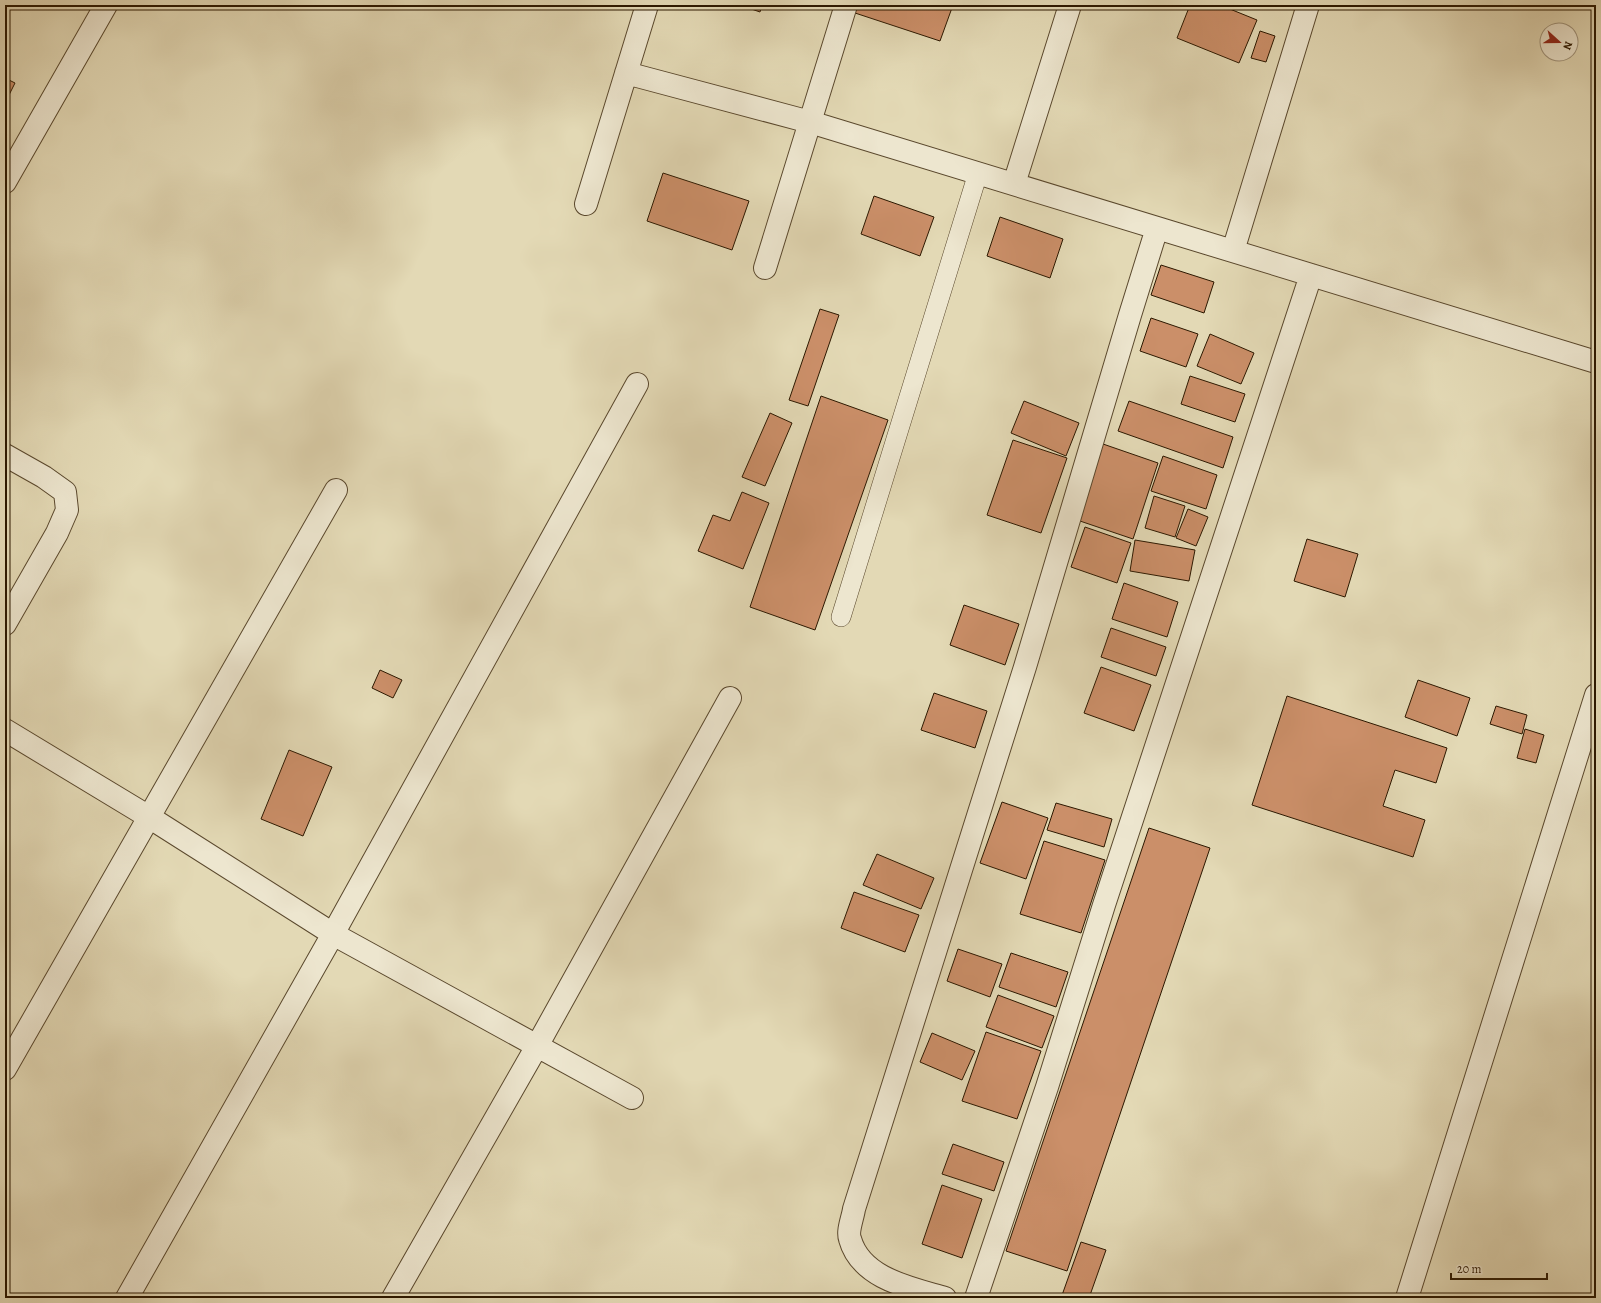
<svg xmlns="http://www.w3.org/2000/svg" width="1601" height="1303" font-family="Alegreya,serif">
	<rect width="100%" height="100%" fill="#e3d9b5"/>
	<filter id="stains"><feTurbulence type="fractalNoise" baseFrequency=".005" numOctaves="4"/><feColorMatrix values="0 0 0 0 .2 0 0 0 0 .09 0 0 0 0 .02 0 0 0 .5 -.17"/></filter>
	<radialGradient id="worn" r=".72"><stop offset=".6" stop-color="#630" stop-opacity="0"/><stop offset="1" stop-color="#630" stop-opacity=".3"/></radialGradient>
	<path fill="#cb8f69" stroke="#2c1800" d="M 740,5 L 762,5 L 760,12 Z
		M 855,5 L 953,5 L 940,41 L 852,12 Z
		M 1190,5 L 1220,5 L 1257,20 L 1239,63 L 1177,38 Z
		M 1260,31 L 1275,36 L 1266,62 L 1251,58 Z
		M 5,78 L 15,83 L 5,103 Z
		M 663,173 L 749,201 L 732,250 L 647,221 Z
		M 874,196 L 934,217 L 920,256 L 861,234 Z
		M 1000,217 L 1063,239 L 1050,278 L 987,256 Z
		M 1161,265 L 1214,282 L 1204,313 L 1151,295 Z
		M 820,309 L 839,315 L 808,406 L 789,400 Z
		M 1151,318 L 1198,334 L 1186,367 L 1140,351 Z
		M 1210,334 L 1254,353 L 1241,384 L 1197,366 Z
		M 1190,376 L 1245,394 L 1235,422 L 1181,404 Z
		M 821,396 L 888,420 L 815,630 L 750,607 Z
		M 1024,401 L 1079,423 L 1066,456 L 1011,433 Z
		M 1129,401 L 1233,437 L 1223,468 L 1118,431 Z
		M 770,413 L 792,423 L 765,486 L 742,477 Z
		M 1013,440 L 1067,458 L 1041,533 L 987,515 Z
		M 1103,444 L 1158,463 L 1133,539 L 1077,520 Z
		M 1163,456 L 1217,475 L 1206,509 L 1151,491 Z
		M 742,492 L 769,503 L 743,569 L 698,551 L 713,515 L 730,521 Z
		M 1154,496 L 1185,506 L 1175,537 L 1145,528 Z
		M 1188,509 L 1208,517 L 1196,546 L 1176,538 Z
		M 1085,527 L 1131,543 L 1117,583 L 1071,567 Z
		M 1307,539 L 1358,554 L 1345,597 L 1294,581 Z
		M 1135,540 L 1195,550 L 1189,581 L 1130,571 Z
		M 1124,583 L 1178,602 L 1167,637 L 1112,619 Z
		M 964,605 L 1019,624 L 1005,665 L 950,645 Z
		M 1111,628 L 1166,647 L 1156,676 L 1101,657 Z
		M 1101,667 L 1151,685 L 1134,731 L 1084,713 Z
		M 380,670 L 402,680 L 393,698 L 372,688 Z
		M 1418,680 L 1470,698 L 1457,736 L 1405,717 Z
		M 934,693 L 987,711 L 975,748 L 921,730 Z
		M 1287,696 L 1447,748 L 1436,783 L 1395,770 L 1383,806 L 1425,820 L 1413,857 L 1252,805 Z
		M 1496,706 L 1527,715 L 1522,734 L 1490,724 Z
		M 1525,729 L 1544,735 L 1536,763 L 1517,758 Z
		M 289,750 L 332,767 L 303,836 L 261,819 Z
		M 1002,802 L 1048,818 L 1026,879 L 980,863 Z
		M 1056,803 L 1112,819 L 1104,847 L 1047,830 Z
		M 1149,828 L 1210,848 L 1067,1271 L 1006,1251 Z
		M 1044,841 L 1105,860 L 1081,933 L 1020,914 Z
		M 877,854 L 934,878 L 921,909 L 863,885 Z
		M 854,892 L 919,915 L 905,952 L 841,928 Z
		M 958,949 L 1002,964 L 990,997 L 947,981 Z
		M 1011,953 L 1068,972 L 1056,1007 L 999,987 Z
		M 998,995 L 1054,1016 L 1042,1048 L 986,1027 Z
		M 986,1032 L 1041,1051 L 1017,1119 L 962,1101 Z
		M 932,1033 L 975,1051 L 962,1080 L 920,1062 Z
		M 953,1144 L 1004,1162 L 994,1191 L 942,1174 Z
		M 942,1185 L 982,1199 L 962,1258 L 922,1244 Z
		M 1081,1242 L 1106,1250 L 1089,1298 L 1061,1298 Z"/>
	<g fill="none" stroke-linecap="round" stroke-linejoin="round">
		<g stroke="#5a482d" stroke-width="20">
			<path id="service" d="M 841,617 L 978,173"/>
		</g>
		<g stroke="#5a482d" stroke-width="24">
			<path id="minor" d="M 626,73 L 810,122 L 1596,362
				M 5,182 L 106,5
				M 1014,184 L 1070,5
				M 586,204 L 647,5
				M 1233,251 L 1308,5
				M 765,268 L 846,5
				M 5,455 L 44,477 L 65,492 L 67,510 L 57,533 L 5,624
				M 5,730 L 149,817 L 333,934 L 632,1098
				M 5,1069 L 336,490
				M 127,1298 L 333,934 L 637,384
				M 393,1298 L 537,1046 L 730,698
				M 945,1298 C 911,1288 861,1279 850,1239 C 847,1231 853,1217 854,1209 L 1025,667 L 1130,315 L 1157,228
				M 976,1298 L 1047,1087 L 1104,905 L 1311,275"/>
		</g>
		<g stroke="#5a482d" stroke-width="24">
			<path id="tertiary" d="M 1407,1298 L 1596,695"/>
		</g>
		<use href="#service" stroke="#ede6cf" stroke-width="19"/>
		<use href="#minor" stroke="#ede6cf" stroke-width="22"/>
		<use href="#tertiary" stroke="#ede6cf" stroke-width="22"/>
	</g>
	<rect width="1601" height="1303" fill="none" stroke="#e3d9b5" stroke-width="20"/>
	<rect x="6" y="6" width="1589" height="1291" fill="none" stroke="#2c1800" stroke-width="2"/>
	<rect x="10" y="10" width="1581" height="1283" fill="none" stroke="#2c1800"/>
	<g transform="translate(1559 42) rotate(111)"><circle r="19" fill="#ede6cf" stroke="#a0947c"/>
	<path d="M0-3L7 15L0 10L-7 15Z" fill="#8f2418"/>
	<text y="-6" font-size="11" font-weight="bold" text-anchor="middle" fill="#2c1800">N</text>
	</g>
	<path d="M1451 1273v6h96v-6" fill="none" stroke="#2c1800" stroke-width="2"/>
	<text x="1457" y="1273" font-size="12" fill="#2c1800" stroke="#ede6cf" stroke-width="3" paint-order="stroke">20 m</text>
	<rect width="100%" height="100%" filter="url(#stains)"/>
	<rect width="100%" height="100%" fill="url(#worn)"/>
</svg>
